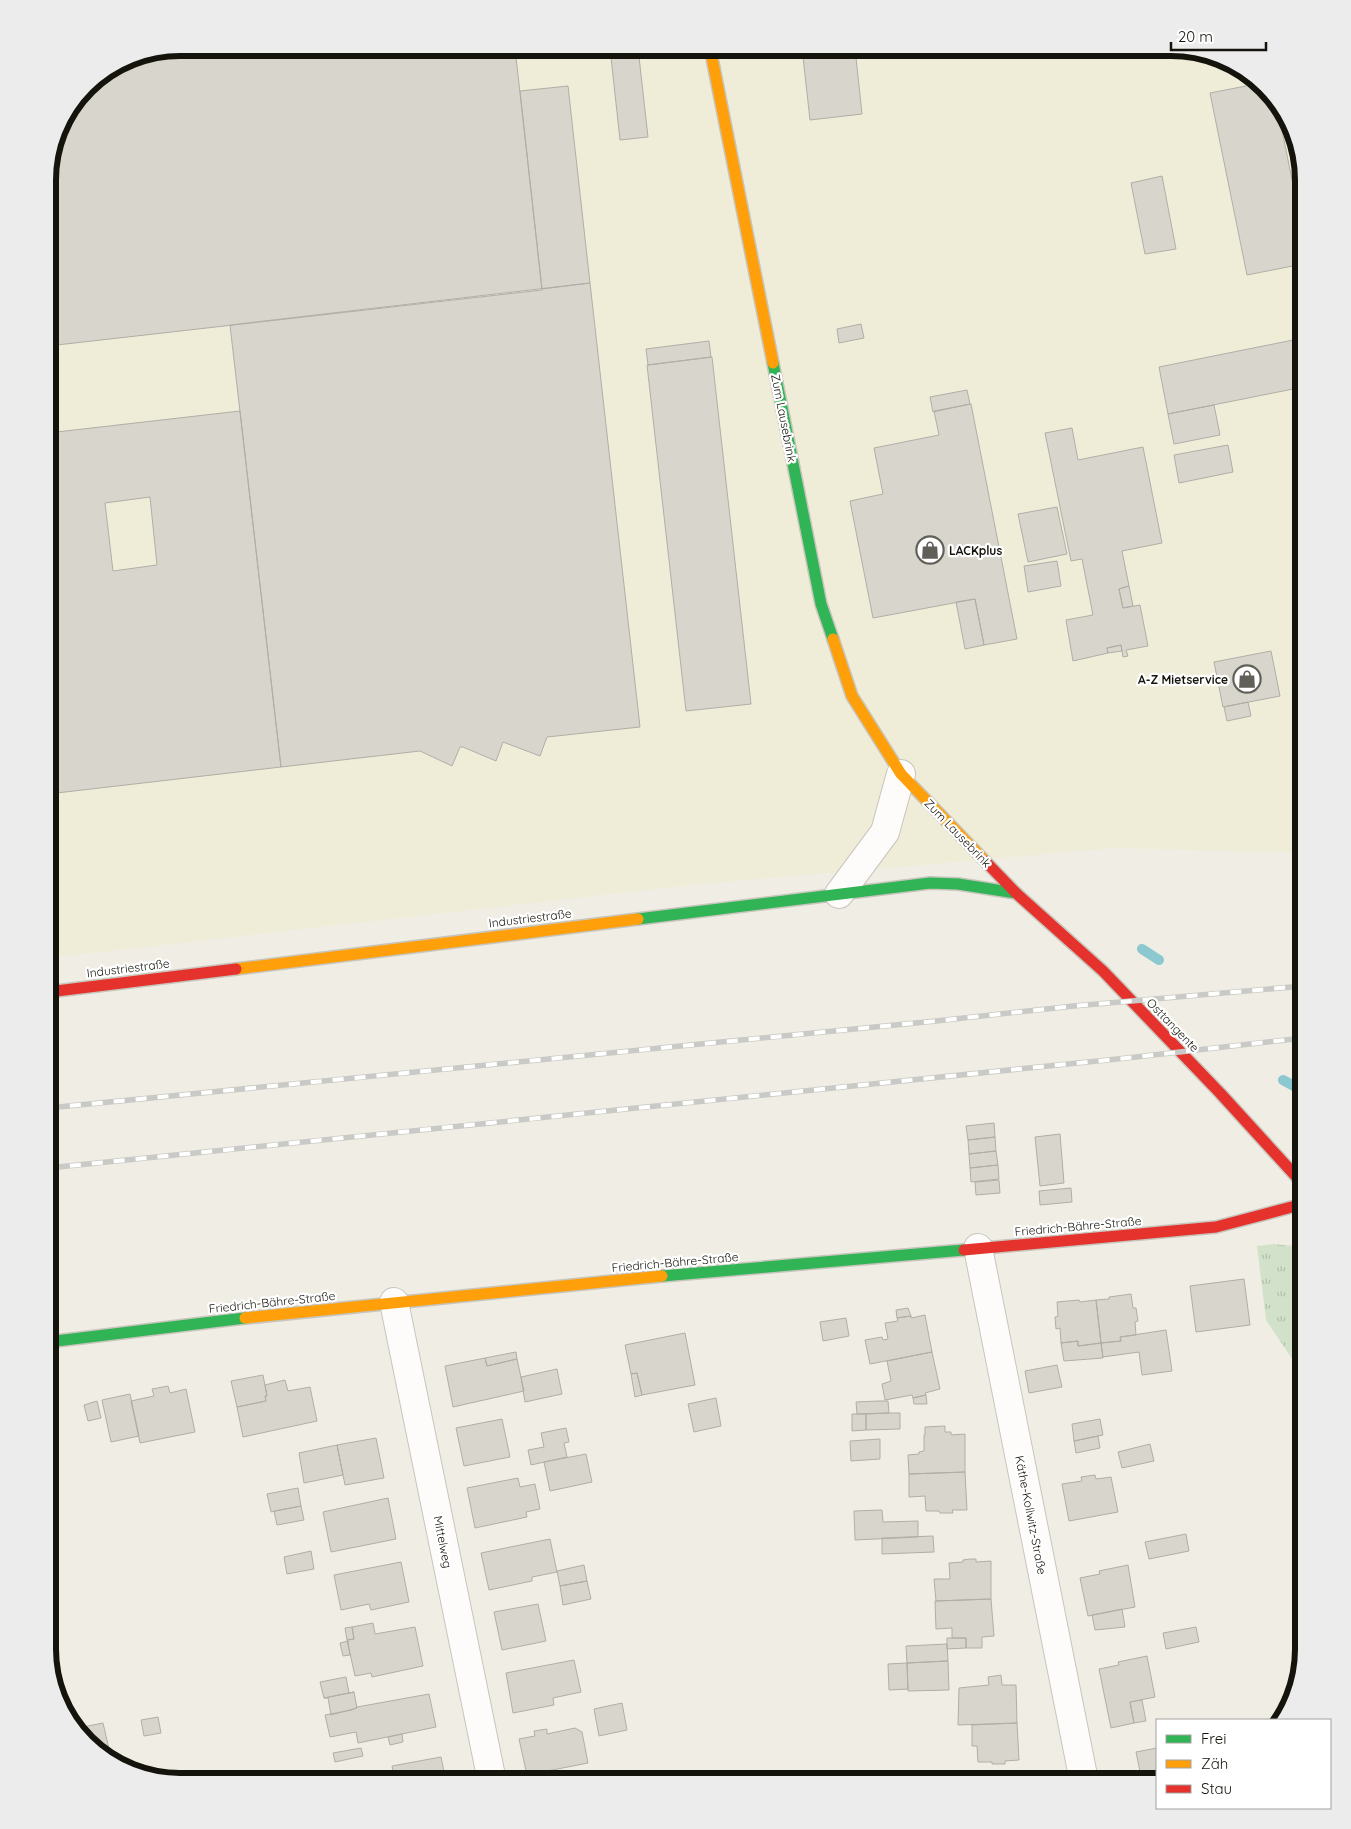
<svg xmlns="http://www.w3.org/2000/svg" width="1351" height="1829" font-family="Quicksand,sans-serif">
	<defs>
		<pattern id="grass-tufts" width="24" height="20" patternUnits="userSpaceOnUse" patternTransform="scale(1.25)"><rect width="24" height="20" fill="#d2e1c9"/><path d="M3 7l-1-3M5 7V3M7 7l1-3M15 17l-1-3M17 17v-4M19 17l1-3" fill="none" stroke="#b3c0ab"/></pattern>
	</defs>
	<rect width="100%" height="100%" fill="#f0eee4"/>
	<path fill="#efecd8" d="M 180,48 L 1179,48 L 1237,65 L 1286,114 L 1303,180 L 1303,853 L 1116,848 L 691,885 L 48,958 L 48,171 L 61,121 L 92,81 L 130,57 Z"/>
	<path fill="url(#grass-tufts)" d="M 1273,1244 L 1295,1246 L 1303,1250 L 1303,1375 L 1266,1320 L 1257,1246 Z"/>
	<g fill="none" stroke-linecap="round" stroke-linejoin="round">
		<path stroke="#8cc8cf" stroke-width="10" d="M 1142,949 L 1159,960
			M 1283,1080 L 1303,1091"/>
	</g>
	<path fill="#d7d5cc" stroke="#b0afa7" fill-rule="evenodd" d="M 180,47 L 515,48 L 542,290 L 48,346 L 48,171 L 61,121 L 92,81 L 130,57 Z
		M 610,48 L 638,48 L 648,137 L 620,140 Z
		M 802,48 L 855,48 L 862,114 L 810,120 Z
		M 1256,84 L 1277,105 L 1303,235 L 1303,264 L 1247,275 L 1210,93 Z
		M 568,86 L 590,283 L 542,289 L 520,91 Z
		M 1162,176 L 1176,249 L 1145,254 L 1131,183 Z
		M 590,283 L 640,727 L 547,737 L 540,756 L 503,742 L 496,761 L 463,747 L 460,747 L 452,766 L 420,751 L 281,767 L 230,325 Z
		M 861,324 L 864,338 L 839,343 L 837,329 Z
		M 1303,338 L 1303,387 L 1168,414 L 1159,367 Z
		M 709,341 L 711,357 L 648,365 L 646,349 Z
		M 712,357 L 751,704 L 686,711 L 647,365 Z
		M 967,390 L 970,404 L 933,412 L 930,397 Z
		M 971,404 L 1017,639 L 984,645 L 975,599 L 873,618 L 850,501 L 883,494 L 874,448 L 939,435 L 934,411 Z
		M 1214,405 L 1220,435 L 1174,444 L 1168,414 Z
		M 240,411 L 281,767 L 48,794 L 48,433 ZM 150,497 L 157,565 L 113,571 L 105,503 Z
		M 1072,428 L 1078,460 L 1143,447 L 1162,543 L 1122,551 L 1129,586 L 1119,589 L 1123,608 L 1140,605 L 1148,646 L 1126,650 L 1128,656 L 1123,657 L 1121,645 L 1107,648 L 1108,653 L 1073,661 L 1066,620 L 1093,615 L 1082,559 L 1071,561 L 1045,433 Z
		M 1228,445 L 1233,472 L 1179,483 L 1174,455 Z
		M 1057,507 L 1067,554 L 1028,562 L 1018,514 Z
		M 1057,561 L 1061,586 L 1028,592 L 1024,566 Z
		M 1129,586 L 1133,606 L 1123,608 L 1119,589 Z
		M 975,599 L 984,645 L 965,649 L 956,602 Z
		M 1121,645 L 1122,651 L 1108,653 L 1107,648 Z
		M 1271,651 L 1280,696 L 1223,707 L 1214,662 Z
		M 1248,702 L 1251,716 L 1227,721 L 1224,707 Z
		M 994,1123 L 995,1137 L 968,1140 L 966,1126 Z
		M 1060,1134 L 1064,1183 L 1040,1186 L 1035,1137 Z
		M 995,1137 L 996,1151 L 969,1154 L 968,1140 Z
		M 996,1151 L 998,1165 L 970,1168 L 969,1154 Z
		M 998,1165 L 999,1179 L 971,1182 L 970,1168 Z
		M 999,1180 L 1000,1193 L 976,1195 L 975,1182 Z
		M 1071,1188 L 1072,1202 L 1040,1205 L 1039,1191 Z
		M 1244,1279 L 1250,1325 L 1196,1332 L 1190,1286 Z
		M 1131,1294 L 1133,1308 L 1136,1308 L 1138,1321 L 1135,1322 L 1136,1335 L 1120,1337 L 1121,1341 L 1101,1343 L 1096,1300 L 1109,1299 L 1109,1297 Z
		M 1079,1300 L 1080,1302 L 1096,1300 L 1101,1343 L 1078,1346 L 1078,1341 L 1061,1343 L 1060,1328 L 1056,1329 L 1055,1317 L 1058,1316 L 1057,1302 Z
		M 908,1308 L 911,1316 L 897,1318 L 896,1310 Z
		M 925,1315 L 932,1352 L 870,1364 L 865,1340 L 882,1337 L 883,1340 L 888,1339 L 885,1323 L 898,1321 L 897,1318 L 911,1316 L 911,1318 Z
		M 846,1318 L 849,1336 L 823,1341 L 820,1322 Z
		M 1166,1330 L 1172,1371 L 1142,1375 L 1139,1352 L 1103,1357 L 1101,1343 L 1121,1341 L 1120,1337 Z
		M 685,1333 L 695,1385 L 642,1395 L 637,1373 L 631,1374 L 625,1345 Z
		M 1078,1341 L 1078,1346 L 1101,1343 L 1103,1358 L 1064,1361 L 1061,1343 Z
		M 516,1352 L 517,1359 L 487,1366 L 485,1358 Z
		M 932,1352 L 940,1389 L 925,1393 L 926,1395 L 913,1398 L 912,1395 L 885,1400 L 882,1384 L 891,1381 L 887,1361 Z
		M 485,1358 L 487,1366 L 517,1359 L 524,1391 L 453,1407 L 445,1366 Z
		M 1057,1365 L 1062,1387 L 1029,1393 L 1025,1371 Z
		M 557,1369 L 562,1394 L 525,1402 L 521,1377 Z
		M 637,1373 L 642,1395 L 635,1397 L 631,1374 Z
		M 263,1375 L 267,1396 L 265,1396 L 266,1401 L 237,1407 L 231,1381 Z
		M 285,1380 L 288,1391 L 310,1387 L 317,1421 L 243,1437 L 237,1407 L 266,1401 L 265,1396 L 267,1396 L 265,1385 Z
		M 168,1386 L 170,1393 L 186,1389 L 195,1432 L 140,1443 L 131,1401 L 154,1396 L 152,1389 Z
		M 130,1394 L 139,1436 L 111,1442 L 102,1400 Z
		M 926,1395 L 927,1404 L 914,1404 L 913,1398 Z
		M 716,1398 L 721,1426 L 694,1432 L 688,1404 Z
		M 97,1401 L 101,1418 L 88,1421 L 84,1405 Z
		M 878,1401 L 888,1401 L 889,1413 L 857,1414 L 856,1402 Z
		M 889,1413 L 900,1413 L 900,1429 L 866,1430 L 866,1414 Z
		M 852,1414 L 866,1414 L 866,1430 L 852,1431 Z
		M 502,1419 L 510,1457 L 464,1466 L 456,1428 Z
		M 1100,1419 L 1103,1435 L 1074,1441 L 1072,1424 Z
		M 945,1426 L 945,1432 L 951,1432 L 951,1435 L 965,1434 L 965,1472 L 909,1474 L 908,1455 L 919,1454 L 919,1452 L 924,1451 L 924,1435 L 925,1435 L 925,1427 Z
		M 566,1428 L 569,1442 L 564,1443 L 567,1457 L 531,1465 L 528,1450 L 544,1447 L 541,1433 Z
		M 1098,1436 L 1100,1448 L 1076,1453 L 1074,1441 Z
		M 376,1438 L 384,1478 L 345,1485 L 337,1445 Z
		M 880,1439 L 880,1459 L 851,1461 L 850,1441 Z
		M 1150,1444 L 1154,1461 L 1122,1468 L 1118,1452 Z
		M 337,1445 L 343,1475 L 304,1483 L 299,1453 Z
		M 586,1454 L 592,1482 L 550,1491 L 544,1462 Z
		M 965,1472 L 967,1510 L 952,1510 L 953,1513 L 940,1513 L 939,1511 L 926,1511 L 925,1496 L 909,1497 L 909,1474 Z
		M 1095,1475 L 1096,1479 L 1111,1477 L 1118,1512 L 1069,1521 L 1062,1484 L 1082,1481 L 1081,1477 Z
		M 518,1478 L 520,1487 L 535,1484 L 540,1509 L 526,1512 L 527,1517 L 475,1528 L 467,1488 Z
		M 298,1488 L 301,1506 L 271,1512 L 267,1494 Z
		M 388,1498 L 396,1539 L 331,1552 L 323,1512 Z
		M 301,1506 L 304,1520 L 277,1525 L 274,1511 Z
		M 882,1510 L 883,1522 L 918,1521 L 918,1537 L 855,1540 L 854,1511 Z
		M 1186,1534 L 1189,1551 L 1149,1559 L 1145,1542 Z
		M 933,1536 L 934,1552 L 882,1554 L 882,1538 Z
		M 550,1539 L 557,1572 L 532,1577 L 532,1581 L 489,1590 L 481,1553 Z
		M 311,1551 L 314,1569 L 287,1574 L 284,1557 Z
		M 970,1559 L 976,1559 L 976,1562 L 991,1561 L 991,1599 L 936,1601 L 934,1579 L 950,1579 L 949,1563 L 963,1562 L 963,1560 Z
		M 401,1562 L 409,1602 L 371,1610 L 369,1604 L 341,1610 L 334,1575 Z
		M 584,1565 L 587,1581 L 560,1586 L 557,1571 Z
		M 1128,1565 L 1135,1607 L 1088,1616 L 1080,1578 L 1100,1574 L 1099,1571 Z
		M 587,1581 L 591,1599 L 563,1605 L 560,1586 Z
		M 991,1599 L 994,1636 L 982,1637 L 982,1648 L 966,1648 L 966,1638 L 952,1638 L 952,1628 L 936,1629 L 935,1601 Z
		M 538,1604 L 546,1641 L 502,1650 L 494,1612 Z
		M 1122,1609 L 1125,1627 L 1095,1630 L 1092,1615 Z
		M 373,1623 L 375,1634 L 415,1627 L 423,1666 L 372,1677 L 371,1673 L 355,1676 L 347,1640 L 354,1639 L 352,1627 Z
		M 352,1627 L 354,1639 L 347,1640 L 345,1628 Z
		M 1196,1627 L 1199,1642 L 1166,1649 L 1163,1633 Z
		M 947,1638 L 966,1638 L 966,1648 L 947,1649 Z
		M 348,1641 L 350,1655 L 343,1656 L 340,1643 Z
		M 947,1644 L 948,1661 L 907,1663 L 906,1646 Z
		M 1147,1656 L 1155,1697 L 1130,1702 L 1134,1723 L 1111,1728 L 1099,1669 L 1119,1665 L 1118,1662 Z
		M 574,1660 L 581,1692 L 553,1698 L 554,1705 L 513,1713 L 506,1673 Z
		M 948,1661 L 949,1690 L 908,1691 L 907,1663 Z
		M 907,1663 L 908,1689 L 889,1690 L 888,1664 Z
		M 1001,1675 L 1002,1685 L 1016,1685 L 1017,1723 L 958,1725 L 959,1688 L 989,1685 L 988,1677 Z
		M 346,1677 L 349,1693 L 354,1692 L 324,1698 L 320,1682 Z
		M 354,1692 L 357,1708 L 331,1715 L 328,1698 L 324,1698 Z
		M 429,1694 L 436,1727 L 358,1743 L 356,1732 L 330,1737 L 325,1715 L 352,1710 L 357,1707 Z
		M 1142,1700 L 1146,1721 L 1134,1723 L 1130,1702 Z
		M 622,1703 L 627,1730 L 599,1736 L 594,1709 Z
		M 158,1717 L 161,1733 L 144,1736 L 141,1720 Z
		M 103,1723 L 109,1749 L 101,1751 L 78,1728 Z
		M 1017,1723 L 1019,1760 L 1005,1761 L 1005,1764 L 992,1764 L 992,1762 L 978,1762 L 977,1746 L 972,1746 L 972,1725 Z
		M 575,1728 L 582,1732 L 588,1763 L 527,1775 L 519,1739 L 535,1736 L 534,1731 L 547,1729 L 547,1734 Z
		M 402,1734 L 403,1742 L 390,1745 L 388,1737 Z
		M 361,1748 L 363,1756 L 335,1762 L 333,1753 Z
		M 1157,1748 L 1157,1781 L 1142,1781 L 1136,1752 Z
		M 441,1757 L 446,1781 L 395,1781 L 392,1766 Z
		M 971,1772 L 972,1781 L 930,1781 L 930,1774 Z"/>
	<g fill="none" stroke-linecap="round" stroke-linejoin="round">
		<g stroke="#c7c5bc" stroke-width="30">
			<path id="street" d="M 839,894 L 885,832 L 901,774
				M 978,1248 L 1084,1781
				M 394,1302 L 492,1781"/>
		</g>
		<g stroke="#c7c5bc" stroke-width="14">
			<path id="fast" d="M 773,363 L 821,604 L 833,639
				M 638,919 L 930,883 L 958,884 L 1016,893
				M 662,1276 L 964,1250
				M 48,1342 L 245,1318"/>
		</g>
		<g stroke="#c7c5bc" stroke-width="14">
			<path id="slow" d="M 710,48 L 773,363
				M 833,639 L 852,696 L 901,774 L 985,861
				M 236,969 L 638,919
				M 245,1318 L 662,1276"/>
		</g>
		<g stroke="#c7c5bc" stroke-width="14">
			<path id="jam" d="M 985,861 L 1016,893 L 1103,971 L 1220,1093 L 1303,1184
				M 48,992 L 236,969
				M 964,1250 L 1216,1227 L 1303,1204"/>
		</g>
		<use href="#street" stroke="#fdfcfb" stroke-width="28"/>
		<use href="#fast" stroke="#30b455" stroke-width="11"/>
		<use href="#slow" stroke="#ff9f0a" stroke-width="11"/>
		<use href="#jam" stroke="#e5322d" stroke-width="11"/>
		<g stroke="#c9c9c6" stroke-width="5.5">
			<path id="rail" d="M 48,1108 L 936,1021 L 1074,1006 L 1303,986
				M 48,1168 L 1127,1058 L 1303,1038"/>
		</g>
		<use href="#rail" stroke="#fff" stroke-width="4" stroke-dasharray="11" stroke-linecap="butt"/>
	</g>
	<defs>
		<g id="shop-ring" transform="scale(1.4375)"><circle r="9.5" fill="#fff" stroke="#616058" stroke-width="1.5"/><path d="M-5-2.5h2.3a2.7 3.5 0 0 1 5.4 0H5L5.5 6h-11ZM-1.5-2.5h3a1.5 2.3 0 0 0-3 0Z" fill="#616058"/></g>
	</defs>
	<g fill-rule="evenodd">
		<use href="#shop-ring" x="930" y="550"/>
		<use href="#shop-ring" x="1247" y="679"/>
	</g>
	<g text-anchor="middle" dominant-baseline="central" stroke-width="4.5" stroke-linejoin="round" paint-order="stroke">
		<g font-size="12" fill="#14130c" stroke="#fff">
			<text transform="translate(784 418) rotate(79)">Zum Lausebrink</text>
			<text transform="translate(958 833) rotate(46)">Zum Lausebrink</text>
			<text transform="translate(530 918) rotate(-7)">Industriestraße</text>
			<text transform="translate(128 968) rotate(-7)">Industriestraße</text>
			<text transform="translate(1173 1025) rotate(46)">Osttangente</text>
			<text transform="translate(1078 1226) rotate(-5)">Friedrich-Bähre-Straße</text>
			<text transform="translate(675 1262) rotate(-5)">Friedrich-Bähre-Straße</text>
			<text transform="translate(272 1302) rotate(-6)">Friedrich-Bähre-Straße</text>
			<text transform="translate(1031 1515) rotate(79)">Käthe-Kollwitz-Straße</text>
			<text transform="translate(443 1542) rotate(79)">Mittelweg</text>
		</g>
		<g font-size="12" font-weight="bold" fill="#14130c" stroke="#fff" text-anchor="start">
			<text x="949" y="550">LACKplus</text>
			<text x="1228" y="679" text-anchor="end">A-Z Mietservice</text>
		</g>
	</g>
	<path d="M0 0H1351V1829H0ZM180 56H1171A124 124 0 0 1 1295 180V1649A124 124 0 0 1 1171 1773H180A124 124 0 0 1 56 1649V180A124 124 0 0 1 180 56Z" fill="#ececec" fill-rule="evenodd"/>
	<path fill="none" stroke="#14130c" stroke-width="6" d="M180 56H1171A124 124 0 0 1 1295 180V1649A124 124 0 0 1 1171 1773H180A124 124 0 0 1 56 1649V180A124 124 0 0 1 180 56Z"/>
	<rect x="1156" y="1719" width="175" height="90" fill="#ffffff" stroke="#a1a19e"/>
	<rect x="1166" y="1735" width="25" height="8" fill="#30b455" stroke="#a1a19e"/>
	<text x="1201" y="1744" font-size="15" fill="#14130c">Frei</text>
	<rect x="1166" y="1760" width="25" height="8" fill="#ff9f0a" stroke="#a1a19e"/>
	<text x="1201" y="1769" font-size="15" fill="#14130c">Zäh</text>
	<rect x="1166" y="1785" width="25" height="8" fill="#e5322d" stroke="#a1a19e"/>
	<text x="1201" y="1794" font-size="15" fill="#14130c">Stau</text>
	<path d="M1171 42v8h95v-8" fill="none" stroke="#14130c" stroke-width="2.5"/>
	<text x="1178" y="42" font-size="15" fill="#14130c" stroke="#ffffff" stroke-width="4" paint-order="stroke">20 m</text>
</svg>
